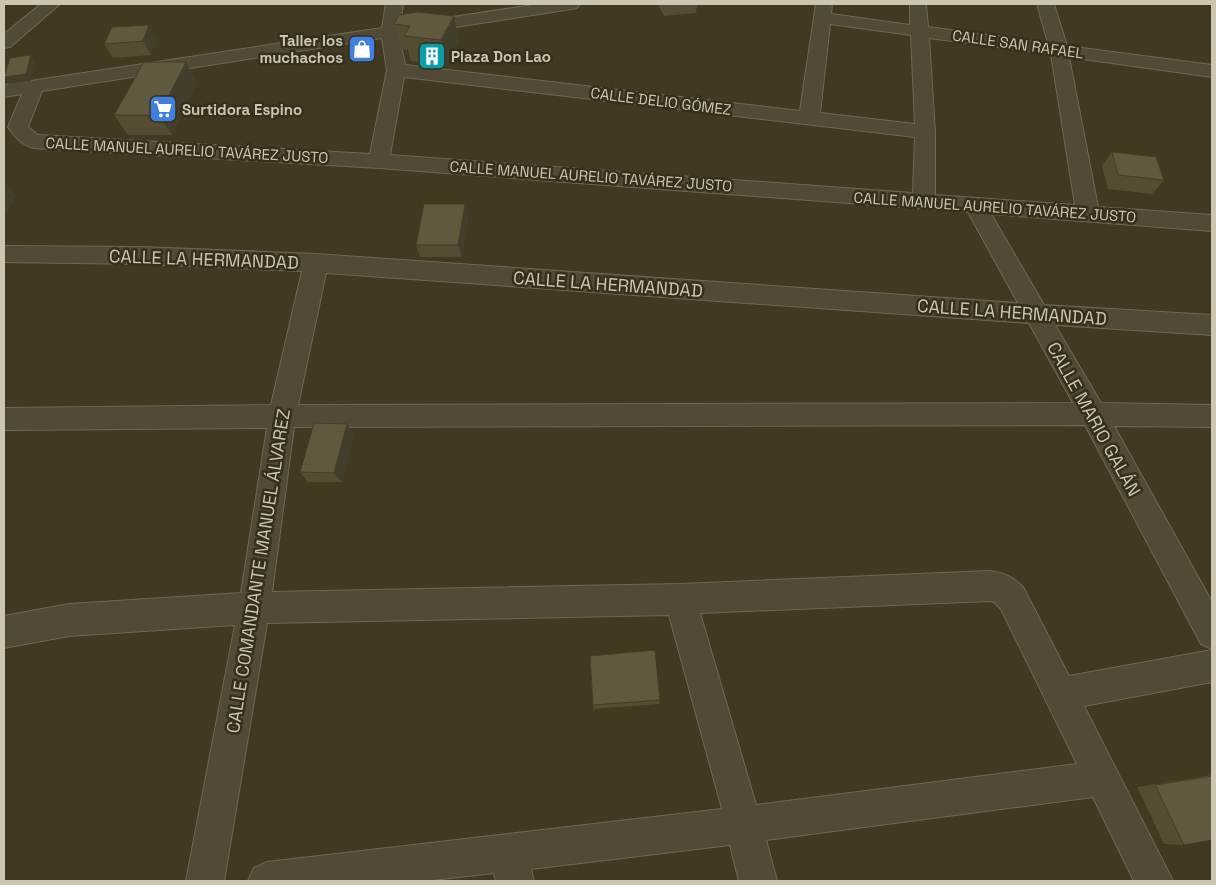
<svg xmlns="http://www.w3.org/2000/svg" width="1216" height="885" font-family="'Space Grotesk',sans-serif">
	<rect width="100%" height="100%" fill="#413922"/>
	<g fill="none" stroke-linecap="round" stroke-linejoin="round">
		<g stroke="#6e6854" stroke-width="2">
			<path id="minor" d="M 41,4 L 60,4 L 10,47 L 4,48 L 4,34 Z
				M 386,4 L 403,4 L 400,25 L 539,4 L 580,4 L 577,8 L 571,9 L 399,36 L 405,65 L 800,111 L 816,4 L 832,4 L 831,14 L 910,25 L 910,4 L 926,4 L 928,27 L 1048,43 L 1037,4 L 1054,4 L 1067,46 L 1212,65 L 1212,77 L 1069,57 L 1098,207 L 1212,215 L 1212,231 L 991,214 L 1044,305 L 1212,315 L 1212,335 L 1055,325 L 1101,403 L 1212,405 L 1212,427 L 1114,426 L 1212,602 L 1212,649 L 1201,644 L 1085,425 L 294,427 L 272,592 L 680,584 L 990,571 C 1004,573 1013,577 1023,587 L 1069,676 L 1212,650 L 1212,682 L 1084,706 L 1173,881 L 1134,881 L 1093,797 L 766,840 L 777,881 L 739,881 L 730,845 L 531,869 L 534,881 L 496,881 L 494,873 L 424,881 L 248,881 L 254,868 L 267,862 L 722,809 L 669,615 L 267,623 L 224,881 L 186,881 L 235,625 L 69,636 L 4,648 L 4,616 L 69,604 L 241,593 L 267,428 L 4,430 L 4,408 L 271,405 L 302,271 L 141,264 L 4,262 L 4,246 L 141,247 L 316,254 L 1018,303 L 968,212 L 379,168 L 33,148 C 21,144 15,137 8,127 L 22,94 L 4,97 L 4,85 L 382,28 ZM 830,24 L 911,35 L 915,124 L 820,113 ZM 382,38 L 387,70 L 370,154 L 38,135 L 28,127 L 42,91 ZM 929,38 L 1051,54 L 1075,205 L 935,195 L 935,132 ZM 404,77 L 915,137 L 913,193 L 390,155 ZM 326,273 L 1029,323 L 1073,403 L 298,405 ZM 990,601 L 994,602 L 1001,609 L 1077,764 L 756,805 L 700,613 Z"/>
		</g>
		<use href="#minor" fill="#504a36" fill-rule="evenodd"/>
	</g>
	<path fill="#534d34" d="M 658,4 L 697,4 L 696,13 L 664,16 Z
		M 399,15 L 459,41 L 446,65 L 411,61 L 408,50 L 401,49 L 394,24 Z
		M 157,39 L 151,55 L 113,58 L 104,44 Z
		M 197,82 L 172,135 L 128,135 L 114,115 Z
		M 1112,152 L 1164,180 L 1152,194 L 1108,189 L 1102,166 Z
		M 468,218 L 462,257 L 420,257 L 416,245 Z
		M 354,434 L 342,482 L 308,482 L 300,472 Z
		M 590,656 L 660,700 L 659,704 L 593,709 Z
		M 1212,775 L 1212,840 L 1184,845 L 1164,844 L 1137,787 Z"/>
	<path fill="#433e2b" d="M 454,16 L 459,41 L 446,65 L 441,40 Z
		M 149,25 L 157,39 L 151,55 L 143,41 Z
		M 31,55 L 36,62 L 31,81 L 9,84 L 4,77 Z
		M 186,62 L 197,82 L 172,135 L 159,115 Z
		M 4,183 L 17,196 L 4,215 Z
		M 465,204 L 468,218 L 462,257 L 458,245 Z
		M 347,424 L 354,434 L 342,482 L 334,473 Z"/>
	<path fill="#60593d" stroke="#433e2b" d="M 417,12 L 454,16 L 441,40 L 404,36 L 410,26 L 394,24 L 399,15 Z
		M 149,25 L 143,41 L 104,44 L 112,27 Z
		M 31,55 L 26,74 L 4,77 L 10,58 Z
		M 144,62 L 186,62 L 159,115 L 114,115 Z
		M 1112,152 L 1156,157 L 1164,180 L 1118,175 Z
		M 424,204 L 465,204 L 458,245 L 416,245 Z
		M 314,423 L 347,424 L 334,473 L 300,472 Z
		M 655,650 L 660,700 L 593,705 L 590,656 Z
		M 1212,776 L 1212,840 L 1184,845 L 1155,785 Z"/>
	<defs>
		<g id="shop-square" transform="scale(1.4375)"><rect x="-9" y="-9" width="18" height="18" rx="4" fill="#3f7fe0" stroke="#352f1b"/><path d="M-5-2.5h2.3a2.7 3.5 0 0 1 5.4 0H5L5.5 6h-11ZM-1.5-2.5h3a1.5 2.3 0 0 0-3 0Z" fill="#fff"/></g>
		<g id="building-square" transform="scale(1.4375)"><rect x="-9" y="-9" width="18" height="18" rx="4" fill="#0f9aa8" stroke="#352f1b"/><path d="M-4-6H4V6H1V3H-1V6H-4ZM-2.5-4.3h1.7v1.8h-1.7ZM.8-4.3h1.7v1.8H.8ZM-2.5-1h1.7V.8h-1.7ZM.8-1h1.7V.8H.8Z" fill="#fff"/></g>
		<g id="supermarket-square" transform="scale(1.4375)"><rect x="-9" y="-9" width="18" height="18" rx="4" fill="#3f7fe0" stroke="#352f1b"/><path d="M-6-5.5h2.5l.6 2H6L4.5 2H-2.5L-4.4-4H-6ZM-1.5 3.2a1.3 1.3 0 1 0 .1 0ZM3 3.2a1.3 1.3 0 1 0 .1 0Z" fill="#fff"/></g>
	</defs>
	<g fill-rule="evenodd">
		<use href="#shop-square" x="362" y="49"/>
		<use href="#building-square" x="432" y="56"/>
		<use href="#supermarket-square" x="163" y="109"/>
	</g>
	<g text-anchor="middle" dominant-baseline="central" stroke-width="5" stroke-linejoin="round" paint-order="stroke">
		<g font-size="15" font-weight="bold" fill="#cbc6b2" stroke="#352f1b" text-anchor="start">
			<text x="343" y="40" text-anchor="end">Taller los<tspan x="343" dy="17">muchachos</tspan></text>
			<text x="451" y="56">Plaza Don Lao</text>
			<text x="182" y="109">Surtidora Espino</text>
		</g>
		<g font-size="15" fill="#cbc6b2" stroke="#352f1b">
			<text transform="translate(1018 44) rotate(8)">CALLE SAN RAFAEL</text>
			<text transform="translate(661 101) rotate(7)">CALLE DELIO GÓMEZ</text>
			<text transform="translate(187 150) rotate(3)">CALLE MANUEL AURELIO TAVÁREZ JUSTO</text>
			<text transform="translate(591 176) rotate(4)">CALLE MANUEL AURELIO TAVÁREZ JUSTO</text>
			<text transform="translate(995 207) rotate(4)">CALLE MANUEL AURELIO TAVÁREZ JUSTO</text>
		</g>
		<g font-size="18" fill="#cbc6b2" stroke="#352f1b">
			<text transform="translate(204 259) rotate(2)">CALLE LA HERMANDAD</text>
			<text transform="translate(608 284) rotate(4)">CALLE LA HERMANDAD</text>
			<text transform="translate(1012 312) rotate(4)">CALLE LA HERMANDAD</text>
			<text transform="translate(1094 419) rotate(61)">CALLE MARIO GALÁN</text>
			<text transform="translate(258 571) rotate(-81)">CALLE COMANDANTE MANUEL ÁLVAREZ</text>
		</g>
	</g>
	<rect width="1216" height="885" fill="none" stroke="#cbc6b2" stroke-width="10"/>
</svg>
